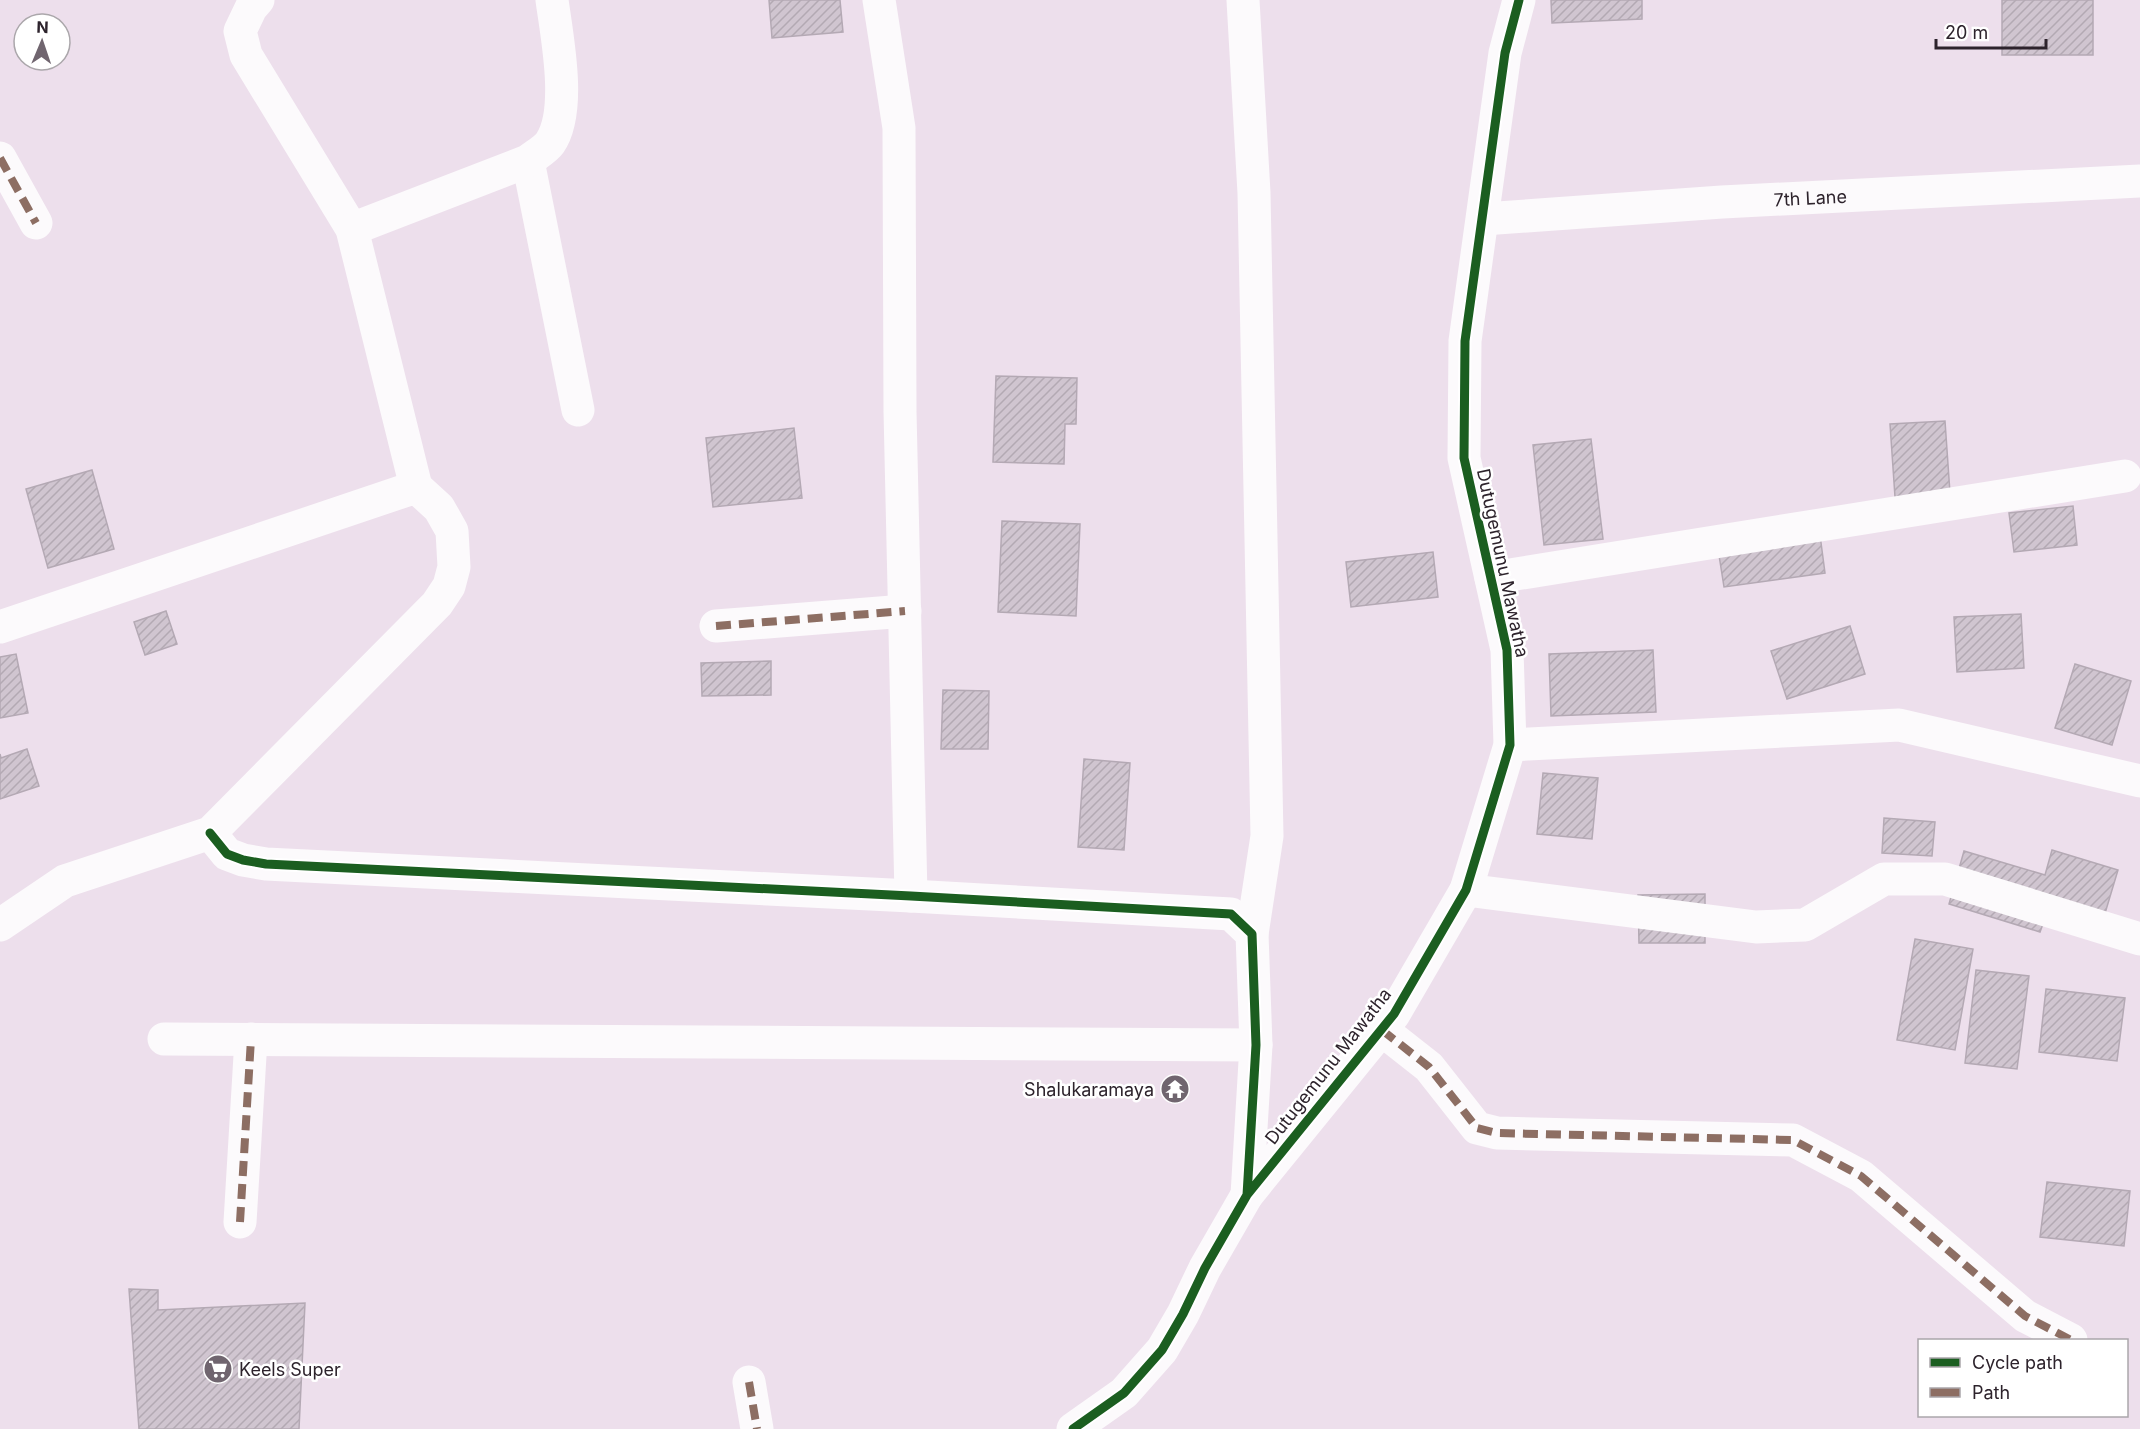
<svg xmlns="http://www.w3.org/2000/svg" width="2140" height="1429" font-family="Inter,sans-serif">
	<defs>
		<pattern id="building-hatch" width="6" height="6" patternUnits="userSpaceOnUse" patternTransform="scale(1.5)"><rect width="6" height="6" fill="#d0c5d0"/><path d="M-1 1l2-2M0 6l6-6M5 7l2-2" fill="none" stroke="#b3a9b3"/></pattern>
	</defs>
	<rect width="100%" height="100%" fill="#eddfec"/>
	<path fill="url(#building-hatch)" stroke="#b4a9b4" stroke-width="1.5" d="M 769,0 L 840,0 L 843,32 L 772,38 Z
		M 1551,0 L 1642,0 L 1642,19 L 1552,23 Z
		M 2002,0 L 2093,0 L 2093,55 L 2002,55 Z
		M 996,376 L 1077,378 L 1076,424 L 1065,424 L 1064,464 L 993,462 Z
		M 1945,421 L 1950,493 L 1895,497 L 1890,424 Z
		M 794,428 L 802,498 L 713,507 L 706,438 Z
		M 1591,439 L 1603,539 L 1544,545 L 1533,445 Z
		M 92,470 L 114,549 L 48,568 L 26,489 Z
		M 2073,506 L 2077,545 L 2014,552 L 2009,513 Z
		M 1002,521 L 1080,524 L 1076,616 L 998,612 Z
		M 1820,535 L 1825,573 L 1724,587 L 1718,549 Z
		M 1433,552 L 1438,597 L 1351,607 L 1346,562 Z
		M 166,611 L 177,644 L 145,655 L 134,622 Z
		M 2021,614 L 2024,668 L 1957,672 L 1954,617 Z
		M 1850,626 L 1865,674 L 1787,699 L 1771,651 Z
		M 1653,650 L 1656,712 L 1551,716 L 1549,654 Z
		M 16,654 L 28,713 L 0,718 L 0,657 Z
		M 771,661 L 771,695 L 702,696 L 701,663 Z
		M 2075,664 L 2131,681 L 2112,745 L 2055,728 Z
		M 943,690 L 989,691 L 988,749 L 941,749 Z
		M 27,749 L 39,786 L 0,799 L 0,754 L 1,758 Z
		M 1084,759 L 1130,763 L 1124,850 L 1078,847 Z
		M 1543,773 L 1598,778 L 1592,839 L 1537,834 Z
		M 1884,818 L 1935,822 L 1932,856 L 1882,853 Z
		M 2052,850 L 2118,870 L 2097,940 L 2043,924 L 2040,932 L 1949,904 L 1964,851 L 2045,875 Z
		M 1705,894 L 1705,943 L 1639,943 L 1638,895 Z
		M 1915,939 L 1973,949 L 1955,1050 L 1897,1040 Z
		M 1976,970 L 2029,976 L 2017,1069 L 1965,1063 Z
		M 2046,989 L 2125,998 L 2117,1061 L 2039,1052 Z
		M 2047,1182 L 2130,1191 L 2124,1246 L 2040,1237 Z
		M 129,1289 L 158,1290 L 158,1310 L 305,1303 L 299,1429 L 139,1429 Z"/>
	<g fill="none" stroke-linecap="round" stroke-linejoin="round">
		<g stroke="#fcfafc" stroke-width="33">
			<path d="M 258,0 L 251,8 L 240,31 L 246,55 L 352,229 L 416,487"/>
			<path d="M 879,0 L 899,128 L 900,411 L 911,896"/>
			<path d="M 1243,0 L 1254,193 L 1267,836 L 1252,934"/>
			<path d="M 0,158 L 36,223"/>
			<path d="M 528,161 L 578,410"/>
			<path id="s1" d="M 1483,219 L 1722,202 L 2140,181"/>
			<path d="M 352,229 L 528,161 C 535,155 545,150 550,143 C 572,111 557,37 552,0"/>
			<path d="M 1491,578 L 2125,476"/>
			<path d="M 716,626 L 905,611"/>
			<path d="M 0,627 L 416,487 L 439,508 L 452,531 L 454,567 L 449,586 L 437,604 L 210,833 L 65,881 L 0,925"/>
			<path d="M 1510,745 L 1899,725 L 2140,781"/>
			<path d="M 210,833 L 227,854 L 243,860 L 266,864 L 911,896 L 1231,914 L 1252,934 L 1256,1045 L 1247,1195"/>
			<path d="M 1466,890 L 1756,927 L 1805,925 L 1884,879 L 1945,879 L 2140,939"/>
			<path d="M 1382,1030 L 1429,1067 L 1477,1128 L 1497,1133 L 1793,1140 L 1861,1176 L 2025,1316 L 2071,1340"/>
			<path d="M 164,1039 L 1256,1045"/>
			<path d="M 240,1222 L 251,1039"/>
			<path d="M 749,1382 L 757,1429"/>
			<path d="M 1073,1429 L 1124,1393 L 1162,1350 L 1183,1314 L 1205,1268 L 1247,1195 L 1394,1014 L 1466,890 L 1510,745 L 1507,650 L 1464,458 L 1465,341 L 1505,53 L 1519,0"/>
		</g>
		<path stroke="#8d6e63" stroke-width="8" stroke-dasharray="15 8" stroke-linecap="butt" d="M 0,158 L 36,223
			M 716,626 L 905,611
			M 1382,1030 L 1429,1067 L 1477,1128 L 1497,1133 L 1793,1140 L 1861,1176 L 2025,1316 L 2071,1340
			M 240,1222 L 251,1039
			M 749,1382 L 757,1429"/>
		<g stroke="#fff" stroke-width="13">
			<path id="cycleway" d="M 210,833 L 227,854 L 243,860 L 266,864 L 911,896 L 1231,914 L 1252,934 L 1256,1045 L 1247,1195
				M 1073,1429 L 1124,1393 L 1162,1350 L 1183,1314 L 1205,1268 L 1247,1195 L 1394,1014 L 1466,890 L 1510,745 L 1507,650 L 1464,458 L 1465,341 L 1505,53 L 1519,0"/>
		</g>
		<use href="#cycleway" stroke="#1b5e20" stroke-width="9"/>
	</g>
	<defs>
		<g id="temple-disc" transform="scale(1.5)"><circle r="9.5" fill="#70656f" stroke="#fff"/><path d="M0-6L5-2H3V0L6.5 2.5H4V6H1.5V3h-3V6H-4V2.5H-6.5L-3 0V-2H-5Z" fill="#fff"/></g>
		<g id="supermarket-disc" transform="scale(1.5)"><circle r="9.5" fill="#70656f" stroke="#fff"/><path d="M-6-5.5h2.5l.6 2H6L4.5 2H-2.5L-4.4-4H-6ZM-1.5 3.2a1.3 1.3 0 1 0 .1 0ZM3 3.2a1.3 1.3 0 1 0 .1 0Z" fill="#fff"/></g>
	</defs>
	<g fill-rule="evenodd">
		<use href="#temple-disc" x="1175" y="1089"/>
		<use href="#supermarket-disc" x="218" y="1369"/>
	</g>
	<g text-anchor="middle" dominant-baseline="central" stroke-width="5" stroke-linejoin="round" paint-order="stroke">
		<g font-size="18" fill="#2d232c" stroke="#fff">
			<text stroke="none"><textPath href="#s1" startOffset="328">7th Lane</textPath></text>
			<text transform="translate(1503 563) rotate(78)">Dutugemunu Mawatha</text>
			<text transform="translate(1328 1066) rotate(-52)">Dutugemunu Mawatha</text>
		</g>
		<g font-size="18" fill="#2d232c" stroke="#fff" text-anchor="end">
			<text x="1154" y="1089">Shalukaramaya</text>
			<text x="239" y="1369" text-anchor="start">Keels Super</text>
		</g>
	</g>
	<rect x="1918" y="1339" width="210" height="78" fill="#ffffff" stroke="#aba7ab" stroke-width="1.5"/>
	<rect x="1930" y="1358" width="30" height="9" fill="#1b5e20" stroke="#aba7ab" stroke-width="1.5"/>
	<text x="1972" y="1369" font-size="18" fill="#2d232c">Cycle path</text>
	<rect x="1930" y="1388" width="30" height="9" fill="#8d6e63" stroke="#aba7ab" stroke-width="1.5"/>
	<text x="1972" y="1399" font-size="18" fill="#2d232c">Path</text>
	<g transform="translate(42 42) rotate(2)"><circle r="28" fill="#ffffff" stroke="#aba7ab" stroke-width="1.5"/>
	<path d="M0-4.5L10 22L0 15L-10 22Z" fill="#70656f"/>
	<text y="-9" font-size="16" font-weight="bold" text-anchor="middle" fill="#2d232c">N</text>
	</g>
	<path d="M1936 39v9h110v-9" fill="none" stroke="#2d232c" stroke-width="3"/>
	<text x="1945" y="39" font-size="18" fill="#2d232c" stroke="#ffffff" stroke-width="4.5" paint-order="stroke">20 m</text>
</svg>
